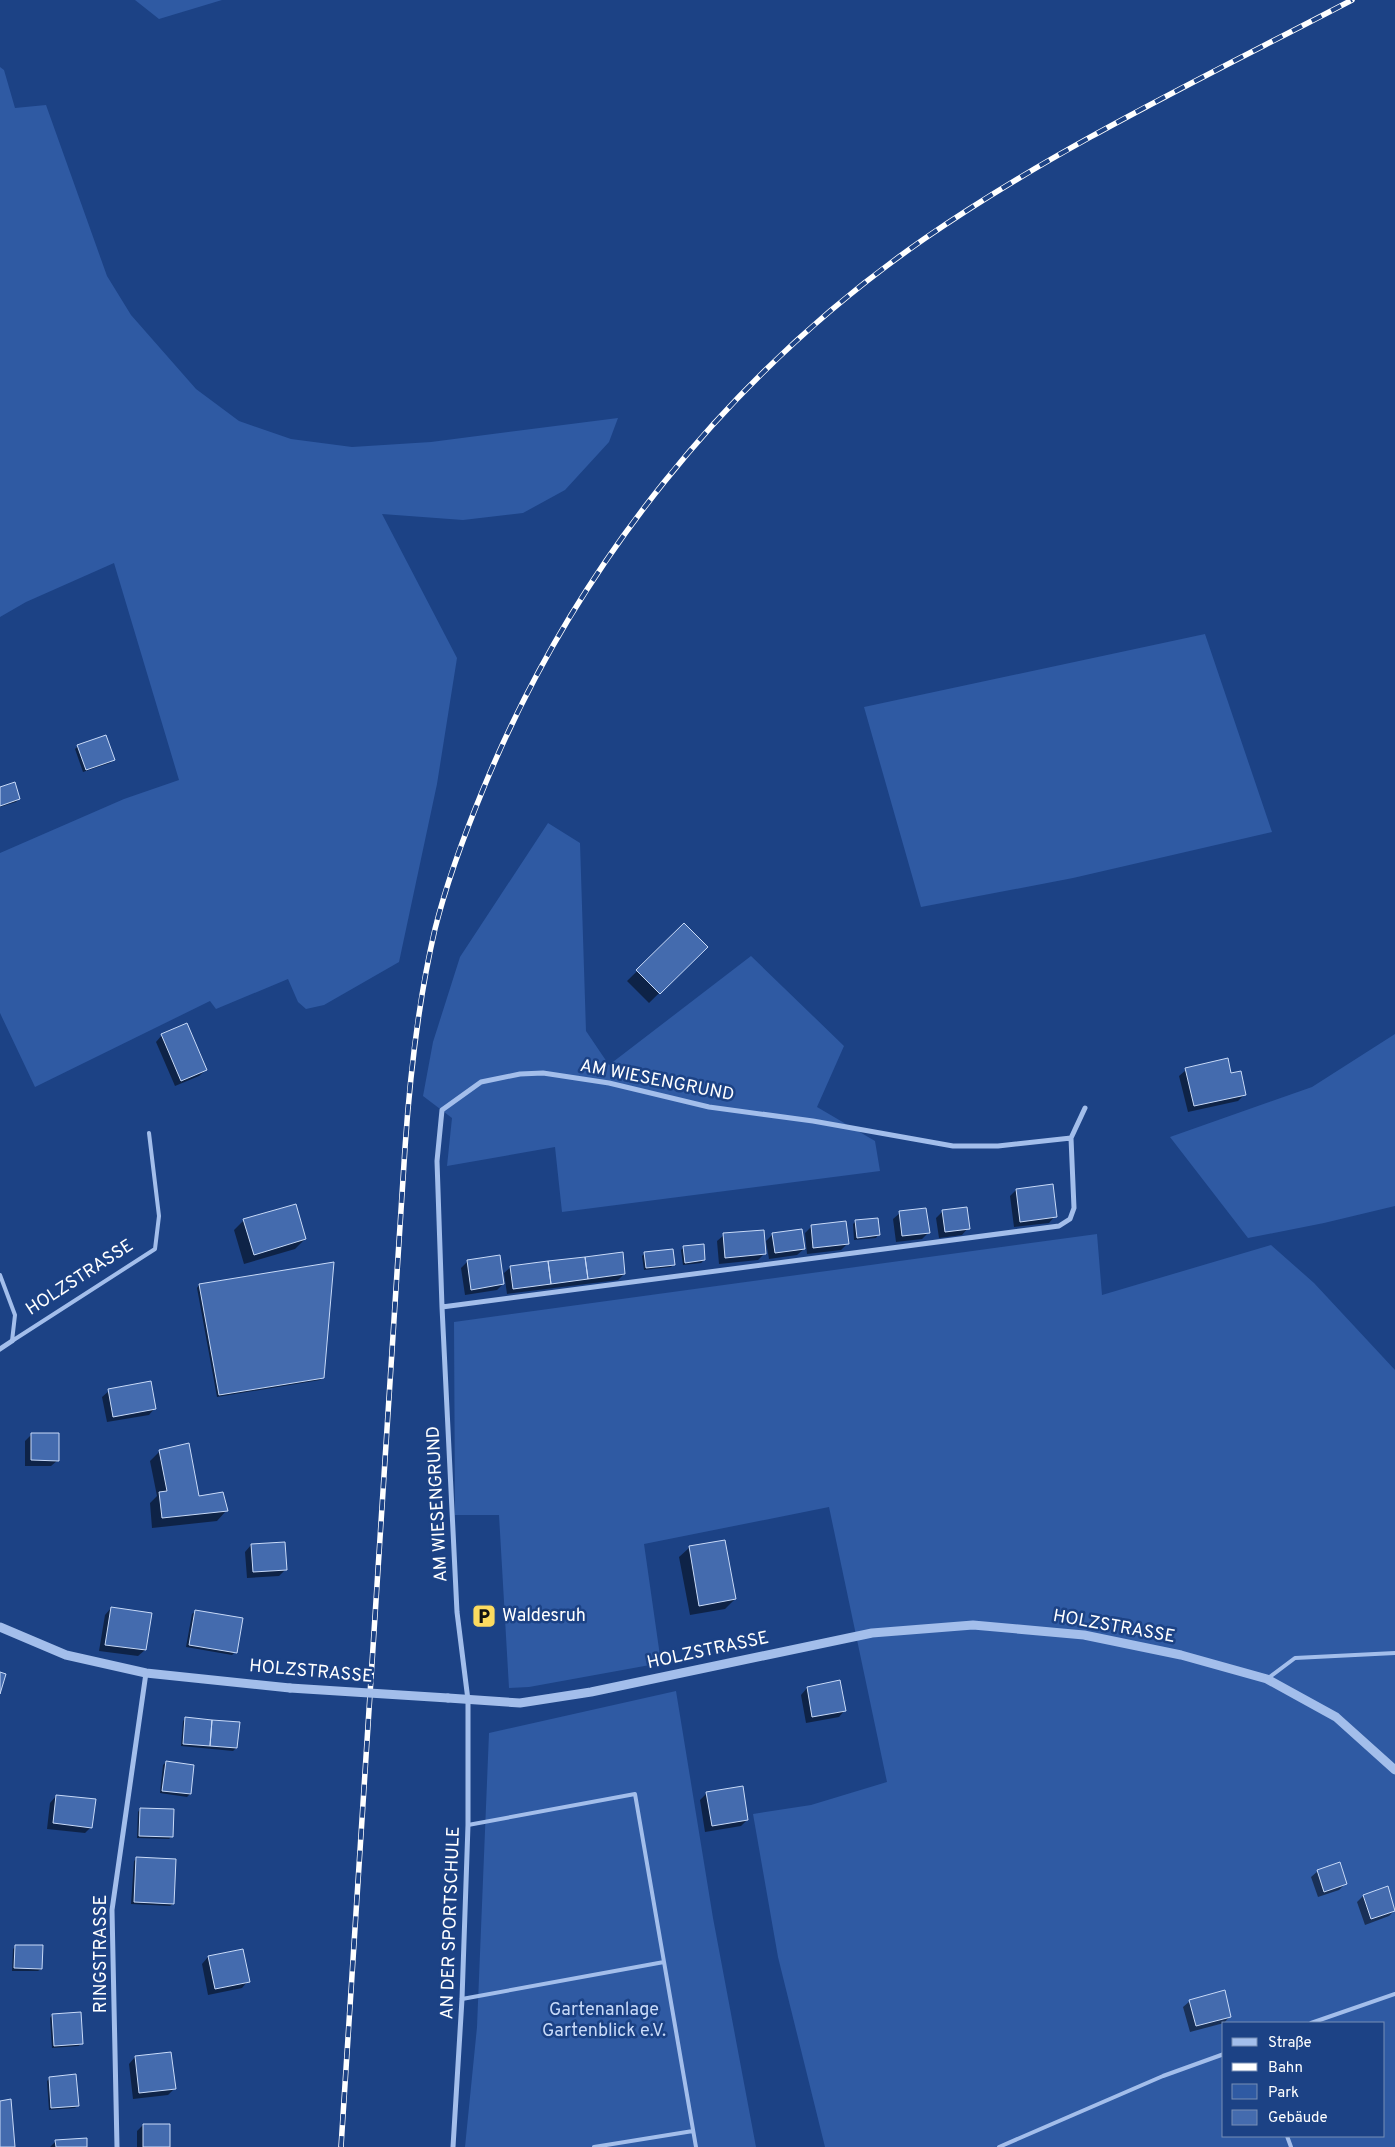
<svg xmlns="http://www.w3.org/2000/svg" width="1395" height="2147" font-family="Overpass,sans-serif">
	<rect width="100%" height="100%" fill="#1c4285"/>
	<path fill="#2f5aa3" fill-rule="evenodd" d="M 135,0 L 222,0 L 159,19 Z
		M 0,67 L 4,70 L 15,108 L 46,105 L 107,276 L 131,315 L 196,389 L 239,421 L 291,439 L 352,447 L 431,442 L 618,418 L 609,442 L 565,490 L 523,513 L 463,520 L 382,514 L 457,658 L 437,784 L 399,962 L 324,1005 L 306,1009 L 298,1002 L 288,979 L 216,1009 L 210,1001 L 35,1087 L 0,1013 L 0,853 L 124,799 L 179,780 L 114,563 L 26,602 L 0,617 Z
		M 1205,634 L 1272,832 L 1073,878 L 921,907 L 864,707 Z
		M 548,823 L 580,843 L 586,1031 L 609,1065 L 751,956 L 844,1046 L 817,1107 L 875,1141 L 880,1171 L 562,1212 L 555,1147 L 447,1166 L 452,1118 L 423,1096 L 433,1042 L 460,957 Z
		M 1395,1034 L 1395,1206 L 1324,1223 L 1248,1238 L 1170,1137 L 1312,1087 Z
		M 1097,1234 L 1102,1295 L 1271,1245 L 1314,1283 L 1395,1370 L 1395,2147 L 825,2147 L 778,1957 L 753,1814 L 811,1805 L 887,1782 L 829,1507 L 644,1544 L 661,1663 L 529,1687 L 509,1688 L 499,1515 L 455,1515 L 454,1322 ZM 1224,2023 L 1384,2023 L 1384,2136 L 1224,2136 Z
		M 676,1691 L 713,1918 L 756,2147 L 465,2147 L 477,2027 L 489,1733 Z"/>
	<path fill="#0007" d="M 78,746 L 113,760 L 110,763 L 83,772 L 75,749 Z
		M 0,788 L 19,799 L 16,802 L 0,807 Z
		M 684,925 L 706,947 L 649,1003 L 627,981 Z
		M 162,1035 L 206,1070 L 199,1076 L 175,1086 L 156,1042 Z
		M 1186,1070 L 1230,1075 L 1245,1094 L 1238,1101 L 1188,1112 L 1179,1076 Z
		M 1016,1190 L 1055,1216 L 1049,1223 L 1014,1227 L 1010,1196 Z
		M 943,1211 L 968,1228 L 962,1235 L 939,1238 L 936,1218 Z
		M 900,1213 L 929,1232 L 922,1239 L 896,1242 L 893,1219 Z
		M 244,1220 L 305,1239 L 295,1249 L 244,1264 L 234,1230 Z
		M 855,1222 L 878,1235 L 876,1238 L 854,1240 L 853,1224 Z
		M 811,1227 L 847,1244 L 841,1250 L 807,1254 L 805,1233 Z
		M 773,1234 L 804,1249 L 797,1255 L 769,1259 L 766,1241 Z
		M 724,1235 L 764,1254 L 758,1260 L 719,1264 L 717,1241 Z
		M 684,1247 L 704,1260 L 701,1263 L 683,1265 L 681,1250 Z
		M 645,1253 L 674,1264 L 671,1267 L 644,1270 L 642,1256 Z
		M 499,1256 L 503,1284 L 497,1290 L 465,1295 L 461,1268 L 467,1262 Z
		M 511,1267 L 624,1274 L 618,1280 L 507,1294 L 504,1273 Z
		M 199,1285 L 323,1377 L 320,1380 L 217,1397 L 197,1288 Z
		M 109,1391 L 155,1408 L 149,1415 L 107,1422 L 102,1397 Z
		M 32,1434 L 58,1460 L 51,1466 L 25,1466 L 25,1441 Z
		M 160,1451 L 198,1497 L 226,1511 L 217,1521 L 152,1528 L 150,1503 L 157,1496 L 150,1461 Z
		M 251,1545 L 286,1569 L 279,1576 L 247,1578 L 245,1552 Z
		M 689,1548 L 735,1599 L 725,1609 L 690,1615 L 679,1557 Z
		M 111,1608 L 150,1614 L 145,1650 L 138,1656 L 99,1651 L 105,1615 Z
		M 195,1612 L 235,1652 L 232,1655 L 186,1647 L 192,1614 Z
		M 839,1682 L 845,1710 L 839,1717 L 806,1723 L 801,1695 L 807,1688 Z
		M 185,1719 L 236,1748 L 233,1751 L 181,1746 L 183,1721 Z
		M 166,1762 L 193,1766 L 190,1794 L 187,1797 L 160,1793 L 163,1765 Z
		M 707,1793 L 747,1820 L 741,1826 L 705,1832 L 700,1800 Z
		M 56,1796 L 91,1827 L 85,1833 L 47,1829 L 50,1803 Z
		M 140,1809 L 172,1836 L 169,1839 L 137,1838 L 138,1812 Z
		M 137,1858 L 173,1904 L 170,1906 L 131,1904 L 134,1861 Z
		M 1318,1871 L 1345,1884 L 1339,1890 L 1318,1897 L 1311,1877 Z
		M 1388,1888 L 1395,1910 L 1389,1916 L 1365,1925 L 1357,1902 L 1363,1896 Z
		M 16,1946 L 41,1969 L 38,1971 L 12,1971 L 13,1949 Z
		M 208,1957 L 248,1981 L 242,1988 L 208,1995 L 202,1964 Z
		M 1190,2001 L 1230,2016 L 1224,2023 L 1190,2032 L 1183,2007 Z
		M 52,2015 L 81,2043 L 79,2046 L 52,2048 L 50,2018 Z
		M 135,2057 L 174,2089 L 168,2095 L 133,2099 L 129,2064 Z
		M 50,2078 L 78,2105 L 75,2108 L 49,2110 L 47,2081 Z
		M 143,2125 L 168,2147 L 137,2147 L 137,2131 Z
		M 56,2141 L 86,2147 L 50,2147 Z"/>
	<path fill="#446bae" stroke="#c8daf8" d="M 106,735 L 115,760 L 86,770 L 77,745 Z
		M 15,782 L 20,799 L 0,806 L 0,787 Z
		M 684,923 L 708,947 L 660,994 L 636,970 Z
		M 187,1023 L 207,1070 L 181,1081 L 161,1034 Z
		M 1228,1058 L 1231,1073 L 1241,1071 L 1246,1095 L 1194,1106 L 1185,1068 Z
		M 1053,1184 L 1057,1217 L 1020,1222 L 1016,1189 Z
		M 296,1204 L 306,1239 L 254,1255 L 243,1219 Z
		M 967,1207 L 970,1229 L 945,1232 L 942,1210 Z
		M 926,1208 L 930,1233 L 902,1236 L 899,1211 Z
		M 878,1218 L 880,1235 L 857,1238 L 855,1220 Z
		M 846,1221 L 849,1244 L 813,1248 L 811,1225 Z
		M 802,1229 L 805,1249 L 775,1253 L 772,1233 Z
		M 764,1230 L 766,1254 L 725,1258 L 723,1233 Z
		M 704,1244 L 705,1260 L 685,1263 L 683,1246 Z
		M 673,1249 L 675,1265 L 646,1268 L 644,1252 Z
		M 623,1252 L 625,1274 L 588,1279 L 585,1257 Z
		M 500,1255 L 504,1284 L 471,1290 L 467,1260 Z
		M 585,1257 L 588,1279 L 551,1284 L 548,1261 Z
		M 548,1261 L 551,1284 L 513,1289 L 510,1266 Z
		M 334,1262 L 324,1378 L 219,1395 L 199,1284 Z
		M 151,1381 L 156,1409 L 113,1417 L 108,1389 Z
		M 31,1433 L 59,1433 L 59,1461 L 31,1460 Z
		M 189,1443 L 199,1496 L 223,1492 L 228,1511 L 162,1518 L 159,1492 L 167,1491 L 159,1450 Z
		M 725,1540 L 736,1599 L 699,1606 L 689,1546 Z
		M 285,1542 L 287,1570 L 253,1572 L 251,1544 Z
		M 111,1607 L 152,1613 L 146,1650 L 105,1645 Z
		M 195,1610 L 243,1618 L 237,1653 L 189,1645 Z
		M 0,1672 L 6,1674 L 0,1694 Z
		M 840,1680 L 846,1711 L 812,1717 L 807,1687 Z
		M 185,1717 L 212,1720 L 210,1746 L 183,1744 Z
		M 212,1720 L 240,1722 L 237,1748 L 210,1746 Z
		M 166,1761 L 194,1765 L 191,1794 L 162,1791 Z
		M 743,1786 L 748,1820 L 712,1826 L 706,1792 Z
		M 56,1795 L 96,1799 L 92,1828 L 53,1823 Z
		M 140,1808 L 174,1809 L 173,1837 L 139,1836 Z
		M 136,1857 L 176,1859 L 174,1904 L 134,1902 Z
		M 1340,1862 L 1347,1884 L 1324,1892 L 1317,1870 Z
		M 1388,1886 L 1395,1911 L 1371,1919 L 1363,1895 Z
		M 15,1945 L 43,1945 L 42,1969 L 14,1968 Z
		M 243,1949 L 250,1982 L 215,1989 L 208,1956 Z
		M 1225,1990 L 1231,2017 L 1196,2026 L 1189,2000 Z
		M 81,2012 L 83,2044 L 54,2046 L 52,2014 Z
		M 171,2052 L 176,2089 L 139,2093 L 135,2056 Z
		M 76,2074 L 79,2106 L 51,2108 L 49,2077 Z
		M 11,2099 L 15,2147 L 0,2147 L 0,2101 Z
		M 143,2124 L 170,2124 L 170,2147 L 143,2147 Z
		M 87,2138 L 87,2147 L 56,2147 L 55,2140 Z"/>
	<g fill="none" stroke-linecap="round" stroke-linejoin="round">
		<path stroke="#a3beeb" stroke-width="4" d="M 0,1275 L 15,1315 L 12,1341
			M 12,1341 L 155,1249 L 159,1216 L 149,1133
			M 1267,1679 L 1295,1658 L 1395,1653
			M 468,1825 L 635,1794 L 696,2147
			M 462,1999 L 664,1962
			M 1311,2023 L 1395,1994
			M 1287,2136 L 1291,2147
			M 594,2147 L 693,2131
			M 999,2147 L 1163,2076 L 1224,2054"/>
		<path stroke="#a3beeb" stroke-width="5" d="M 442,1307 L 1059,1226 L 1070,1219 L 1074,1208 L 1071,1138
			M 0,1349 L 12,1341
			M 117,2147 L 112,1910 L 146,1673
			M 453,2147 L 462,1999 L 468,1825 L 468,1700 L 457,1612 L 442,1307 L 437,1161 L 442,1110 L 481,1082 L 520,1074 L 543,1073 L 609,1083 L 709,1107 L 813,1121 L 953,1146 L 998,1146 L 1071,1138 L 1085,1108"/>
		<path stroke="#a3beeb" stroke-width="9" d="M 0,1627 L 66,1655 L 146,1673 L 290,1688
			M 448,1698 L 520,1703 L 591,1692 L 872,1633 L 973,1625 L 1084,1635 L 1181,1655 L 1267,1679 L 1336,1717 L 1395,1770"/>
		<g stroke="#fff" stroke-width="5.5">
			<path id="rail" d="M 341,2147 L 405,1148 C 410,1074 418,1002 435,929 C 447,881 465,833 484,787 C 574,568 729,374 924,239 C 1057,147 1209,75 1352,0"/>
		</g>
		<use href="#rail" stroke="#1c4285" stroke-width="4" stroke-dasharray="11" stroke-linecap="butt"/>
		<path stroke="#a3beeb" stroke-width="9" d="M 290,1688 L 448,1698"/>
	</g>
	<defs>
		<g id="parking-square" transform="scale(1.25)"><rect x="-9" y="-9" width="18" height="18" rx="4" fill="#fcdb60" stroke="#1c4285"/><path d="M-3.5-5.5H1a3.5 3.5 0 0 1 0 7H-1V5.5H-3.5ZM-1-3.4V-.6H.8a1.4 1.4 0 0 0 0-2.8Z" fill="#111"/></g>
	</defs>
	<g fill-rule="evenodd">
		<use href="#parking-square" x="484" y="1616"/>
	</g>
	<g text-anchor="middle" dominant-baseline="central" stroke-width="5" stroke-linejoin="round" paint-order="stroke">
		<g font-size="18" fill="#fff" stroke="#1c4285">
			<text transform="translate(657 1081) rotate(11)">AM WIESENGRUND</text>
			<text transform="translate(80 1278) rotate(-33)">HOLZSTRASSE</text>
			<text transform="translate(438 1504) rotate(-93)">AM WIESENGRUND</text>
			<text transform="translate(1114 1627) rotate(10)">HOLZSTRASSE</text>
			<text transform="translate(708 1651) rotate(-12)">HOLZSTRASSE</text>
			<text transform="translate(311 1672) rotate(5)">HOLZSTRASSE</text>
			<text transform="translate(451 1923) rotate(-88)">AN DER SPORTSCHULE</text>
			<text transform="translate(101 1954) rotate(-90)">RINGSTRASSE</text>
		</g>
		<g font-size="18" fill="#fff" stroke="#1c4285" text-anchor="start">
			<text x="502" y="1616">Waldesruh</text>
		</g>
		<g font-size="18" fill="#c8daf8" stroke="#1c4285">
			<text x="604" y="2010">Gartenanlage<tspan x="604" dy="21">Gartenblick e.V.</tspan></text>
		</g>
	</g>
	<rect x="1222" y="2022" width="162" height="115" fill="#1c4285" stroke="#778eb6"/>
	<rect x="1232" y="2038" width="25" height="8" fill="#a3beeb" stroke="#778eb6"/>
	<text x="1268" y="2047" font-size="15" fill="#ffffff">Straße</text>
	<rect x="1232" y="2063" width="25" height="8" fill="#ffffff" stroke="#778eb6"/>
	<text x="1268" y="2072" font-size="15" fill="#ffffff">Bahn</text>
	<rect x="1232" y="2084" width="25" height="15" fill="#2f5aa3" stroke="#778eb6"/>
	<text x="1268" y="2097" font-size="15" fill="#ffffff">Park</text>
	<rect x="1232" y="2110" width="25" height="15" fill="#446bae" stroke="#778eb6"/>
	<text x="1268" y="2122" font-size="15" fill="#ffffff">Gebäude</text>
</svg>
